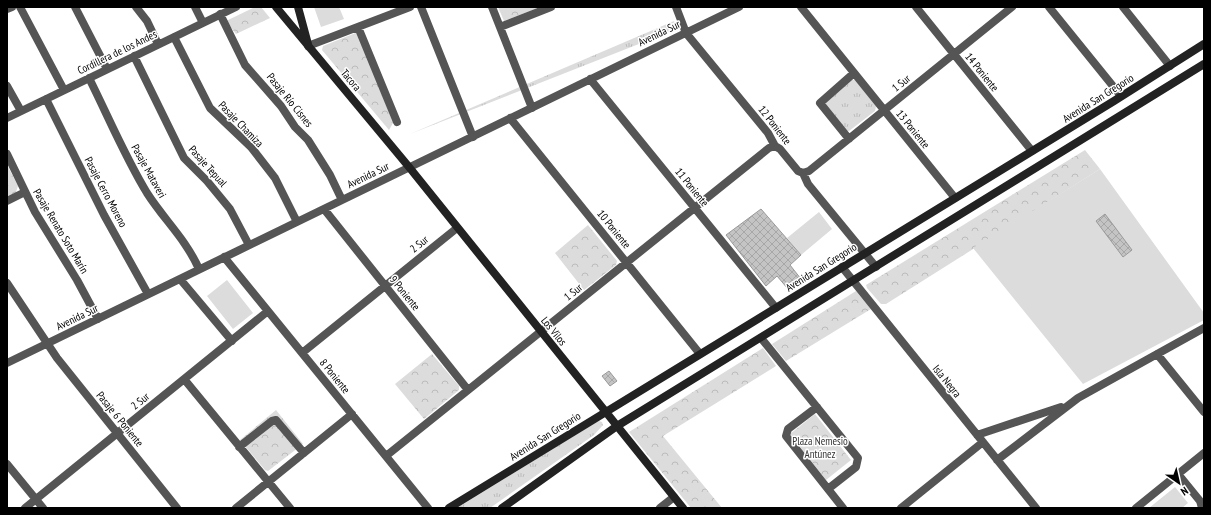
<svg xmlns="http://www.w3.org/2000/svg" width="1211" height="515" font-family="'PT Sans Narrow',sans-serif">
	<defs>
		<pattern id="grass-tufts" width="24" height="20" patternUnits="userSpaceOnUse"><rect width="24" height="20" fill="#dcdcdc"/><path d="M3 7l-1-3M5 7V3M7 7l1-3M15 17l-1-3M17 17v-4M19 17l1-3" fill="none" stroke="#bbb"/></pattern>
		<pattern id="park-crowns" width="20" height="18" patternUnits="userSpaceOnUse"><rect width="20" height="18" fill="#dcdcdc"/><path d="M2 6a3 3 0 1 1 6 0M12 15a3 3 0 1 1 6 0" fill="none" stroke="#bbb"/></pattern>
		<pattern id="building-cross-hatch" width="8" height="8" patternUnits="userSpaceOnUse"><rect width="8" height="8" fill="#c4c4c4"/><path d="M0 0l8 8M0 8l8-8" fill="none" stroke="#a7a7a7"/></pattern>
	</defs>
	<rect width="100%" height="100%" fill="#fff"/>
	<path fill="url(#grass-tufts)" d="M 674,21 L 677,29 L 410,134 Z
		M 850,80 L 856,80 L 876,106 L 875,111 L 849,131 L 845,132 L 824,102 Z
		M 599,421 L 602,422 L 603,425 L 594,435 L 490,508 L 457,508 L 593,424 Z"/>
	<path fill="url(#park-crowns)" d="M 255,7 L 261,7 L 270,18 L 236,34 L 226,21 Z
		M 498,7 L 540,7 L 504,21 Z
		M 358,32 L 393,123 L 389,130 L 322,50 L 323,46 Z
		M 1085,150 L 1100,169 L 886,304 L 881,304 L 867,288 L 866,285 Z
		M 7,165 L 18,186 L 15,195 L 7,198 Z
		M 588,225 L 617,261 L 616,265 L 584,290 L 555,253 Z
		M 856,291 L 871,309 L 786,361 L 772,344 Z
		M 763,348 L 776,366 L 663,436 L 722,508 L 691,508 L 629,432 Z
		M 432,354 L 459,386 L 459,390 L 424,419 L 395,384 Z
		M 276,410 L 303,444 L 268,471 L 265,470 L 240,440 Z
		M 815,414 L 851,460 L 826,480 L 790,434 Z"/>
	<path fill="#dcdcdc" d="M 314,7 L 339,7 L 344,19 L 321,27 Z
		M 1100,169 L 1204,313 L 1204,320 L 1083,384 L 973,248 Z
		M 819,212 L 832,229 L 801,255 L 787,238 Z
		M 227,280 L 253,313 L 233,329 L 207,296 Z
		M 1175,487 L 1188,503 L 1182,508 L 1149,508 Z"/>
	<path fill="url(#building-cross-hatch)" stroke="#999" d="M 761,209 L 801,255 L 790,265 L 801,279 L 788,289 L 777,276 L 766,286 L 726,235 Z
		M 1105,214 L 1132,250 L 1123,257 L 1096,221 Z
		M 609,371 L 617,381 L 610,386 L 602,376 Z"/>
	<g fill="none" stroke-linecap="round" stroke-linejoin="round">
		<path stroke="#555" stroke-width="8" d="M 20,7 L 64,90
			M 75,7 L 107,69
			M 136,7 L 147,21 L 158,44
			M 195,7 L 203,23
			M 421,7 L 473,137
			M 492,7 L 532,108
			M 676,7 L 686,33 L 768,133 L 775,146 L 780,149 L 798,171 L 803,173 L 808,184 L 876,267
			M 801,7 L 955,198
			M 916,7 L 1032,151
			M 1049,7 L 1121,96
			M 1123,7 L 1170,66
			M 7,9 L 12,7
			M 220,14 L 245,65 L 281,106 L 295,127 L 308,140 L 330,175 L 342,200
			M 358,27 L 397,122
			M 500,27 L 551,7
			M 174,37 L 210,108 L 251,147 L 275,178 L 297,222
			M 308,46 L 410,7
			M 134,56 L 184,158 L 207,181 L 230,209 L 249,245
			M 89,78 C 108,116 125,157 147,193 C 165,221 185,238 199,269
			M 590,79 L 776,308
			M 7,86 L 21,111
			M 46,99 L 104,215 L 148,294
			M 7,118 L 236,7
			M 510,118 L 700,354
			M 849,139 L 820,103 L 854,73
			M 7,154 L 35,212 L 77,280 L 98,319
			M 803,173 L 809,171 L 1012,7
			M 7,201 L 25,192
			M 324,209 L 468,390
			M 224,257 L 428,508
			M 842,267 L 1036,508
			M 180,279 L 232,341
			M 7,283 L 57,358 L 177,508
			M 761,338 L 858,458 L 856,467 L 828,489
			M 302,353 L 457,228
			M 1157,354 L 1204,412
			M 7,363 L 739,7
			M 184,379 L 290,508
			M 817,407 L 788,429 L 786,436 L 843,508
			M 977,435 L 1061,407
			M 239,447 L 272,421 L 276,420 L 304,453
			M 386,456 L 769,148 L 775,146
			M 997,460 L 1078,398 L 1204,328
			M 7,464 L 43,508
			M 1178,474 L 1200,501 L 1202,508
			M 25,508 L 268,311
			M 236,508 L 352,414
			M 660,508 L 674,497
			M 901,508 L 983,442
			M 1136,508 L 1204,453"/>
		<path stroke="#222" stroke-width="8" d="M 276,7 L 409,167 L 683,508
			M 298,7 L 308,44
			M 449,508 L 1114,101 L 1204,44
			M 502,508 L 617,426 L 1204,64"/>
	</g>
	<g text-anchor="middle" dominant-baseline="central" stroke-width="3" stroke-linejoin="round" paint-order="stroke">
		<g font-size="11" fill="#000" stroke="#fff">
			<text transform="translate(659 33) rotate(-26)">Avenida Sur</text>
			<text transform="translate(117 52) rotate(-26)">Cordillera de los Andes</text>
			<text transform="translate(982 72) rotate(51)">14 Poniente</text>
			<text transform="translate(351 80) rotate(50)">Tacora</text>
			<text transform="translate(901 83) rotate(-39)">1 Sur</text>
			<text transform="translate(1098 98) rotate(-32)">Avenida San Gregorio</text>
			<text transform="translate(290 100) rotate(51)">Pasaje Río Cisnes</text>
			<text transform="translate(241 124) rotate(46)">Pasaje Chamiza</text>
			<text transform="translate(775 125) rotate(52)">12 Poniente</text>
			<text transform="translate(913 129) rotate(51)">13 Poniente</text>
			<text transform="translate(208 166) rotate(48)">Pasaje Tepual</text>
			<text transform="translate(149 171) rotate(61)">Pasaje Mataveri</text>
			<text transform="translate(368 175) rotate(-26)">Avenida Sur</text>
			<text transform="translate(692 187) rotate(51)">11 Poniente</text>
			<text transform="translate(106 192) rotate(62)">Pasaje Cerro Moreno</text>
			<text transform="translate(614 229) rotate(51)">10 Poniente</text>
			<text transform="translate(61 231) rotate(59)">Pasaje Renato Soto Marín</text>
			<text transform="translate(419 244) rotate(-39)">2 Sur</text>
			<text transform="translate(821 267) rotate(-32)">Avenida San Gregorio</text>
			<text transform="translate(573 292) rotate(-39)">1 Sur</text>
			<text transform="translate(405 293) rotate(51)">9 Poniente</text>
			<text transform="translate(77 317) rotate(-26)">Avenida Sur</text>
			<text transform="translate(554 331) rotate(51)">Los Vilos</text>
			<text transform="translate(335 376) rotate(51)">8 Poniente</text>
			<text transform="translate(947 381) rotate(51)">Isla Negra</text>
			<text transform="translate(140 401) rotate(-39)">2 Sur</text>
			<text transform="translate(120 419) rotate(51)">Pasaje 6 Poniente</text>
			<text transform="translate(545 436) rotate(-32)">Avenida San Gregorio</text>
		</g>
		<g font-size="11" fill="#333" stroke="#fff">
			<text x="820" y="441">Plaza Nemesio<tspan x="820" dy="13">Antúnez</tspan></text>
		</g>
	</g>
	<rect width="1211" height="515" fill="none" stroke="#000000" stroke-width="16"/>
	<g transform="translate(1179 483) rotate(146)" stroke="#ffffff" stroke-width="3" paint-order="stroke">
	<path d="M0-3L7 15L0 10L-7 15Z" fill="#000000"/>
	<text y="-6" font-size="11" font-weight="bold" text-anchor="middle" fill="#000000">N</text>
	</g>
</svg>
